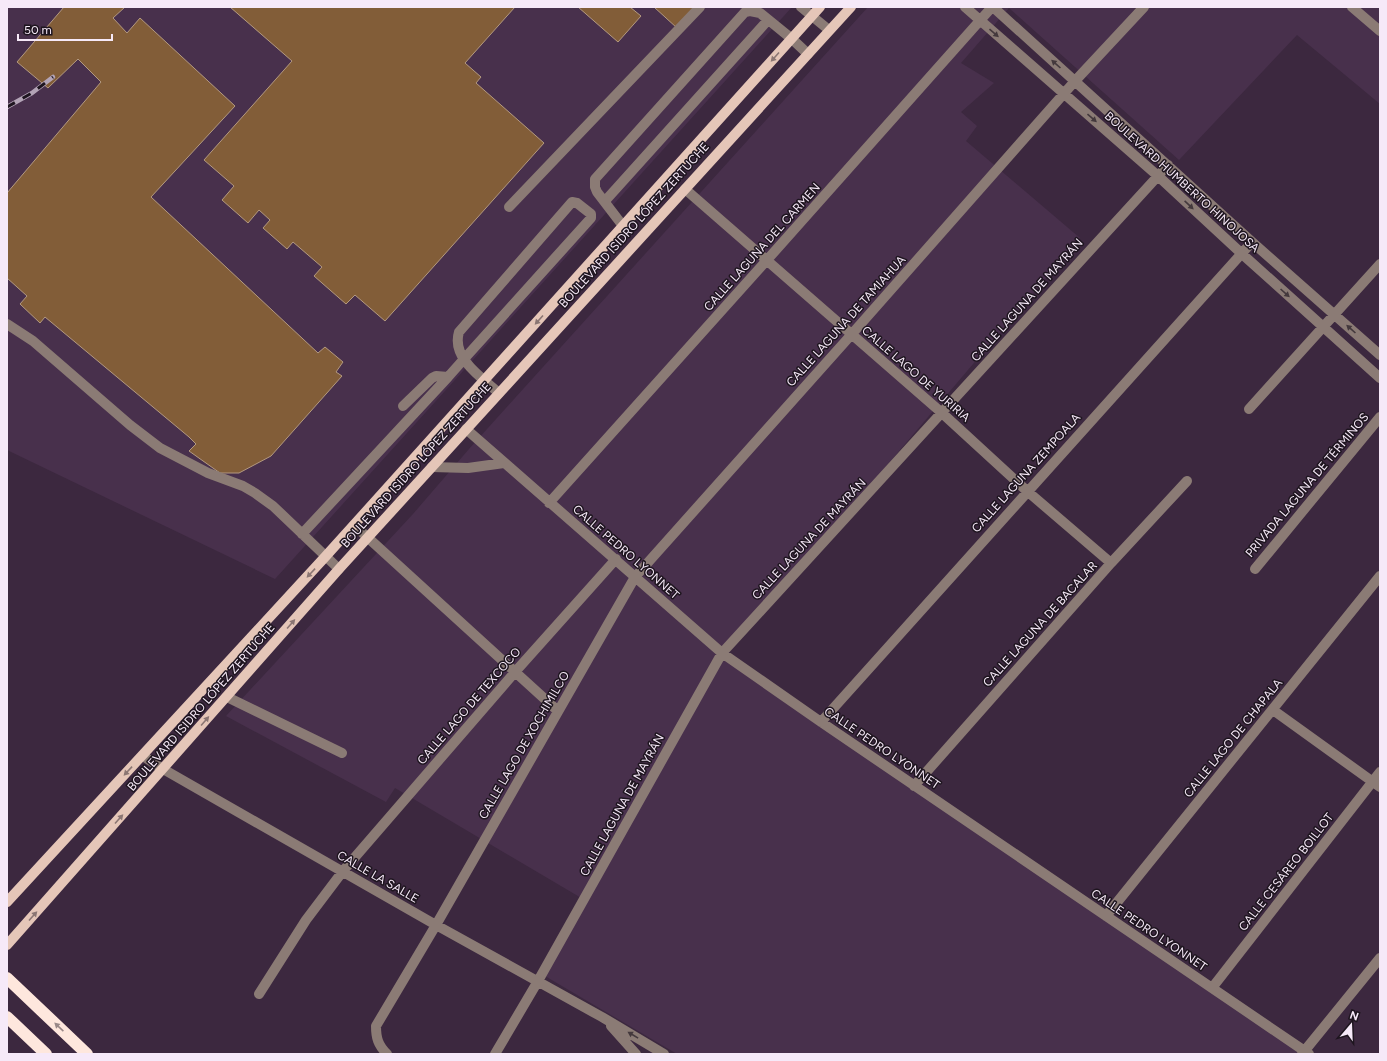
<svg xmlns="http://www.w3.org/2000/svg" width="1387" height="1061" font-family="Figtree,sans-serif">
	<rect width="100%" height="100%" fill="#3c283f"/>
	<path fill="#48304c" d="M 7,7 L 792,7 L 275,579 L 7,450 Z
		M 868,7 L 1380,7 L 1380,104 L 1297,35 L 1179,160 L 1009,8 L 961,63 L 994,83 L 961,112 L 977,126 L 966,141 L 1080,238 L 726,655 L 1302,1054 L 677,1054 L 545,976 L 583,899 L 395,788 L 386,802 L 226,716 L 413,514 L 469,449 Z"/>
	<path fill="#825d38" stroke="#b39980" d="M 64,7 L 125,7 L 113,18 L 127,33 L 140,18 L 235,106 L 151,197 L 318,353 L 325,347 L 343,362 L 336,372 L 342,376 L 271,456 L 239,473 L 220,473 L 189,451 L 196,444 L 189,437 L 45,317 L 40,323 L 20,304 L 27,296 L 7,278 L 7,193 L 101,82 L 78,59 L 48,88 L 17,62 Z
		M 230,7 L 515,7 L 465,63 L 481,77 L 476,83 L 544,143 L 385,321 L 355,295 L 346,304 L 314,276 L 322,267 L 293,242 L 287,249 L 263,228 L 270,220 L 259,210 L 248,223 L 222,200 L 234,186 L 204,160 L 292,61 Z
		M 578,7 L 630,7 L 641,16 L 618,42 Z
		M 654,7 L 695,7 L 677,28 Z"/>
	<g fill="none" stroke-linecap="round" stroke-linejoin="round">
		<path stroke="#8b7b75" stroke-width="10" d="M 801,7 L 829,30
			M 965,7 L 1158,176 L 1241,253 L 1380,378
			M 993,7 L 1252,242 L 1380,355
			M 1352,7 L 1380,31
			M 685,189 L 942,413 L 1027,491 L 1111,563
			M 605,201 L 768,20
			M 509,207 L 700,7
			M 623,226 L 597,192 L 595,187 L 595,179 L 745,12 L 750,11 L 760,13 L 792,39 L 808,54
			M 7,324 L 33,341 L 130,425 L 160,448 L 208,473 L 243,486 L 255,493 L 273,506 L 339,569
			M 403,406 L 432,378 L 436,376 L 448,377
			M 1249,409 L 1380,264
			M 466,429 L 722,653 L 821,722 L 1309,1054
			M 432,467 L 468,468 L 504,463
			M 549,503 L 767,260 L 992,7
			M 354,525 L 558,711
			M 302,534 L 448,377 L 464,359 L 591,218 L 591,214 L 577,203 L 572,202 L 459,332 C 451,358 482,378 499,393
			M 1255,569 L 1380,417
			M 227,697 L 342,753
			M 1273,710 L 1380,787
			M 821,722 L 1252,242
			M 143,756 L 163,769 L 436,925 L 602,1017 L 664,1054
			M 914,786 L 1111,563 L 1187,481
			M 1106,916 L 1380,576
			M 1212,988 L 1380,772
			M 259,994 L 306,920 L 343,871 L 515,672 L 616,559
			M 611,1026 L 636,1054
			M 387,1054 C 378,1045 376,1038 376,1026 L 436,925 L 635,577 L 851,335 L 1075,81 L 1144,7
			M 495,1054 L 538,981 L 722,653 L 1168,165
			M 1302,1054 L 1380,958"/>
		<path stroke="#e5c6b8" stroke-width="10" d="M 7,902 L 325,557 L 820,7
			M 7,945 L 339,569 L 851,7"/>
		<path stroke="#fee7dd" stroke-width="12" d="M 7,978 L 87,1054
			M 7,1017 L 46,1054"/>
		<g stroke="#b3a4b6" stroke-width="4.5">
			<path id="rail" d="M 7,107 L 32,93 L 53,77"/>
		</g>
		<use href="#rail" stroke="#1e151f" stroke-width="3" stroke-dasharray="9" stroke-linecap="butt"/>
	</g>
	<defs><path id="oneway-solid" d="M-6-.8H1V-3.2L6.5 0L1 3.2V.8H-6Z"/></defs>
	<g fill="#44393d">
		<use href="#oneway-solid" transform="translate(994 33) rotate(41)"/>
		<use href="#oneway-solid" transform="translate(1056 64) rotate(-138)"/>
		<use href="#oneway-solid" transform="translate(1092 118) rotate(41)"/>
		<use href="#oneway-solid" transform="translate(1189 205) rotate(43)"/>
		<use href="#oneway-solid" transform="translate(1285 293) rotate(42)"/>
		<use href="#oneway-solid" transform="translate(1351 329) rotate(-138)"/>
		<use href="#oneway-solid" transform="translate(633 1035) rotate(-149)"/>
	</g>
	<g fill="#8b7673">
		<use href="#oneway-solid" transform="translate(775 57) rotate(132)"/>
		<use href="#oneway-solid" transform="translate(539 320) rotate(132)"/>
		<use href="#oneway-solid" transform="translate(311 573) rotate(133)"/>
		<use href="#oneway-solid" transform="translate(291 624) rotate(-49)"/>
		<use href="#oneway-solid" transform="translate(205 721) rotate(-49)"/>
		<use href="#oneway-solid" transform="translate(128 771) rotate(133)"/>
		<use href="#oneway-solid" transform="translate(119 819) rotate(-48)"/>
		<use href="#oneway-solid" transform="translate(33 916) rotate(-48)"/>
	</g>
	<use fill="#988" href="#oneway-solid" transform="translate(59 1027) rotate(-137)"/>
	<g text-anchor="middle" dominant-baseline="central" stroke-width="3" stroke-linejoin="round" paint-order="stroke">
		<g font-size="12" fill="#f6e9f8" stroke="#1e151f">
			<text transform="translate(1182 182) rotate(42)">BOULEVARD HUMBERTO HINOJOSA</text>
			<text transform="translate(634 225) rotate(-48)">BOULEVARD ISIDRO LÓPEZ ZERTUCHE</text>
			<text transform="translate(762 247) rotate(-48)">CALLE LAGUNA DEL CARMEN</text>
			<text transform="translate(1027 300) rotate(-48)">CALLE LAGUNA DE MAYRÁN</text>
			<text transform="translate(846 321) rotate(-48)">CALLE LAGUNA DE TAMIAHUA</text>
			<text transform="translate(916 374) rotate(41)">CALLE LAGO DE YURIRIA</text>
			<text transform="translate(416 465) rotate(-48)">BOULEVARD ISIDRO LÓPEZ ZERTUCHE</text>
			<text transform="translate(1026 473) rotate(-48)">CALLE LAGUNA ZEMPOALA</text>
			<text transform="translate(1307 485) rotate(-50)">PRIVADA LAGUNA DE TÉRMINOS</text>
			<text transform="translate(809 539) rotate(-47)">CALLE LAGUNA DE MAYRÁN</text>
			<text transform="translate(626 552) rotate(41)">CALLE PEDRO LYONNET</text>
			<text transform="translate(1040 624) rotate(-48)">CALLE LAGUNA DE BACALAR</text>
			<text transform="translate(469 706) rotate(-49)">CALLE LAGO DE TEXCOCO</text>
			<text transform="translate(201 707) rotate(-49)">BOULEVARD ISIDRO LÓPEZ ZERTUCHE</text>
			<text transform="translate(1233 738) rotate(-51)">CALLE LAGO DE CHAPALA</text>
			<text transform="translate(524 745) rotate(-60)">CALLE LAGO DE XOCHIMILCO</text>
			<text transform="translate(882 748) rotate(34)">CALLE PEDRO LYONNET</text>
			<text transform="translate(622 805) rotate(-61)">CALLE LAGUNA DE MAYRÁN</text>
			<text transform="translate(1286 872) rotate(-52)">CALLE CESÁREO BOILLOT</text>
			<text transform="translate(378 877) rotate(30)">CALLE LA SALLE</text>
			<text transform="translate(1149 930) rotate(34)">CALLE PEDRO LYONNET</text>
		</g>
	</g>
	<rect width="1387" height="1061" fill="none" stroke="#f6e9f8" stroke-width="16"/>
	<g transform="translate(1351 1025) rotate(19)" stroke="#1e151f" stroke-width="3" paint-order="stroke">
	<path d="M0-3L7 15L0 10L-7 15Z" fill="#f6e9f8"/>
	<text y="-6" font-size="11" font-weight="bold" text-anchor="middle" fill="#f6e9f8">N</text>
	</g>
	<path d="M18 34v6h94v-6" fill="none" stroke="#f6e9f8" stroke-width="2"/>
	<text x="24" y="34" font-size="12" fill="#f6e9f8" stroke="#1e151f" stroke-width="3" paint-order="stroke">50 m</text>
</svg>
